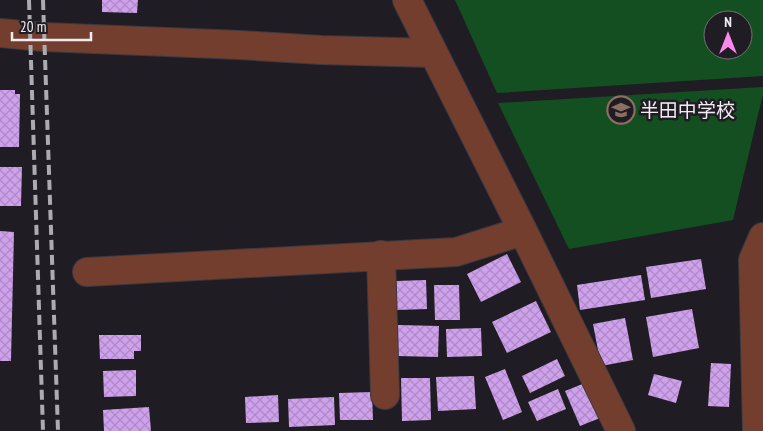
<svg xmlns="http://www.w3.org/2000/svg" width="763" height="431" font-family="'PT Sans Narrow','Noto Sans JP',sans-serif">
	<defs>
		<pattern id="building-cross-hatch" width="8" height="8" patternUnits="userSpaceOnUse" patternTransform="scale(1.25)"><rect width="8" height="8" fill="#cfa1ed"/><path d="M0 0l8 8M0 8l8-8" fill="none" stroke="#ad8ac4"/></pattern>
	</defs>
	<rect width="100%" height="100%" fill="#201c23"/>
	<path fill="#144f22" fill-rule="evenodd" d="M 455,0 L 763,0 L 763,76 L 497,93 ZM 713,20 L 743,20 L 743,50 L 713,50 Z
		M 763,87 L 763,94 L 733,220 L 569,249 L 498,103 Z"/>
	<path fill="url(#building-cross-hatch)" d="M 102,0 L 138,0 L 137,13 L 102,12 Z
		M 0,90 L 15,90 L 15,94 L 20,94 L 19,147 L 0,147 Z
		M 0,167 L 22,167 L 21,206 L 0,206 Z
		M 0,231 L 14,232 L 11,361 L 0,361 Z
		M 507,254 L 521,282 L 481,302 L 467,274 Z
		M 701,259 L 706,289 L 651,298 L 646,267 Z
		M 641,275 L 645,300 L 580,310 L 577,285 Z
		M 426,280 L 427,309 L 397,310 L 396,281 Z
		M 434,285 L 459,285 L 460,320 L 435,320 Z
		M 536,301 L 551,332 L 507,353 L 492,322 Z
		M 692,309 L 699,348 L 653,357 L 646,317 Z
		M 625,318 L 633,360 L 601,366 L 593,324 Z
		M 398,325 L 439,326 L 438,357 L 397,356 Z
		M 481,328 L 482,356 L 447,357 L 446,329 Z
		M 99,335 L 141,335 L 141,351 L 134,351 L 134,359 L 100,359 Z
		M 557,359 L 565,376 L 530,393 L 522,376 Z
		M 711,363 L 731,364 L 729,407 L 708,406 Z
		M 505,369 L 522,412 L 503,420 L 485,377 Z
		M 136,370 L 136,396 L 104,397 L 103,371 Z
		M 654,374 L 682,381 L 676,403 L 648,395 Z
		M 474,376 L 476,409 L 438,411 L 436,377 Z
		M 401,378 L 430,378 L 431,420 L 402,421 Z
		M 585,383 L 600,418 L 580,426 L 565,391 Z
		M 558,389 L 566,409 L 537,421 L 528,402 Z
		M 372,392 L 373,420 L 340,420 L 339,393 Z
		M 278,395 L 279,422 L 246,423 L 245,397 Z
		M 334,397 L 335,425 L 289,427 L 288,399 Z
		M 149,407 L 151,431 L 104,431 L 103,410 Z"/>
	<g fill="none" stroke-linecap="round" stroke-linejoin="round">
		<g stroke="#3d3940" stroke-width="30">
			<path id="minor" d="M 407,0 L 523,231 L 621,431
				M 0,33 L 44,37 L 240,45 L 321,50 L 433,53
				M 381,255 L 385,395
				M 87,272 L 456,252 L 523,231
				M 757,431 L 753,260 L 763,237"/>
		</g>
		<use href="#minor" stroke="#733e2e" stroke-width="28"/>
		<path stroke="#adaab0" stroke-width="4" stroke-dasharray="10 5" stroke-linecap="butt" d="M 29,0 L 43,431
			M 43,0 L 58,431"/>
	</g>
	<defs>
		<g id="school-ring" transform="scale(1.4375)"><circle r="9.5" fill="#201c23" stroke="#8d6e63" stroke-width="1.5"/><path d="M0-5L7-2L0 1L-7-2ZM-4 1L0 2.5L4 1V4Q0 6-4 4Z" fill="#8d6e63"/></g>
	</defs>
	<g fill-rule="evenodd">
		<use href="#school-ring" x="621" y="110"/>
	</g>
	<g text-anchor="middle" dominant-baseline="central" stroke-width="5" stroke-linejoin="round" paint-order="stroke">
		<g font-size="19" fill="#f0edf2" stroke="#201c23" text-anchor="start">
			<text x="640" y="110">半田中学校</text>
		</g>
	</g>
	<g transform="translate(728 35)"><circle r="24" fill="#201c23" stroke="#737076"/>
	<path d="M0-4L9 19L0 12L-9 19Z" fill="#f888ea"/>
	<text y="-8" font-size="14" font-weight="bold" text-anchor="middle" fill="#f0edf2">N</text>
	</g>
	<path d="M12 32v8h79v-8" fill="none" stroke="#f0edf2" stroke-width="2.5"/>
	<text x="20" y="32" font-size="15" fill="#f0edf2" stroke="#201c23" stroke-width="4" paint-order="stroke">20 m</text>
</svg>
